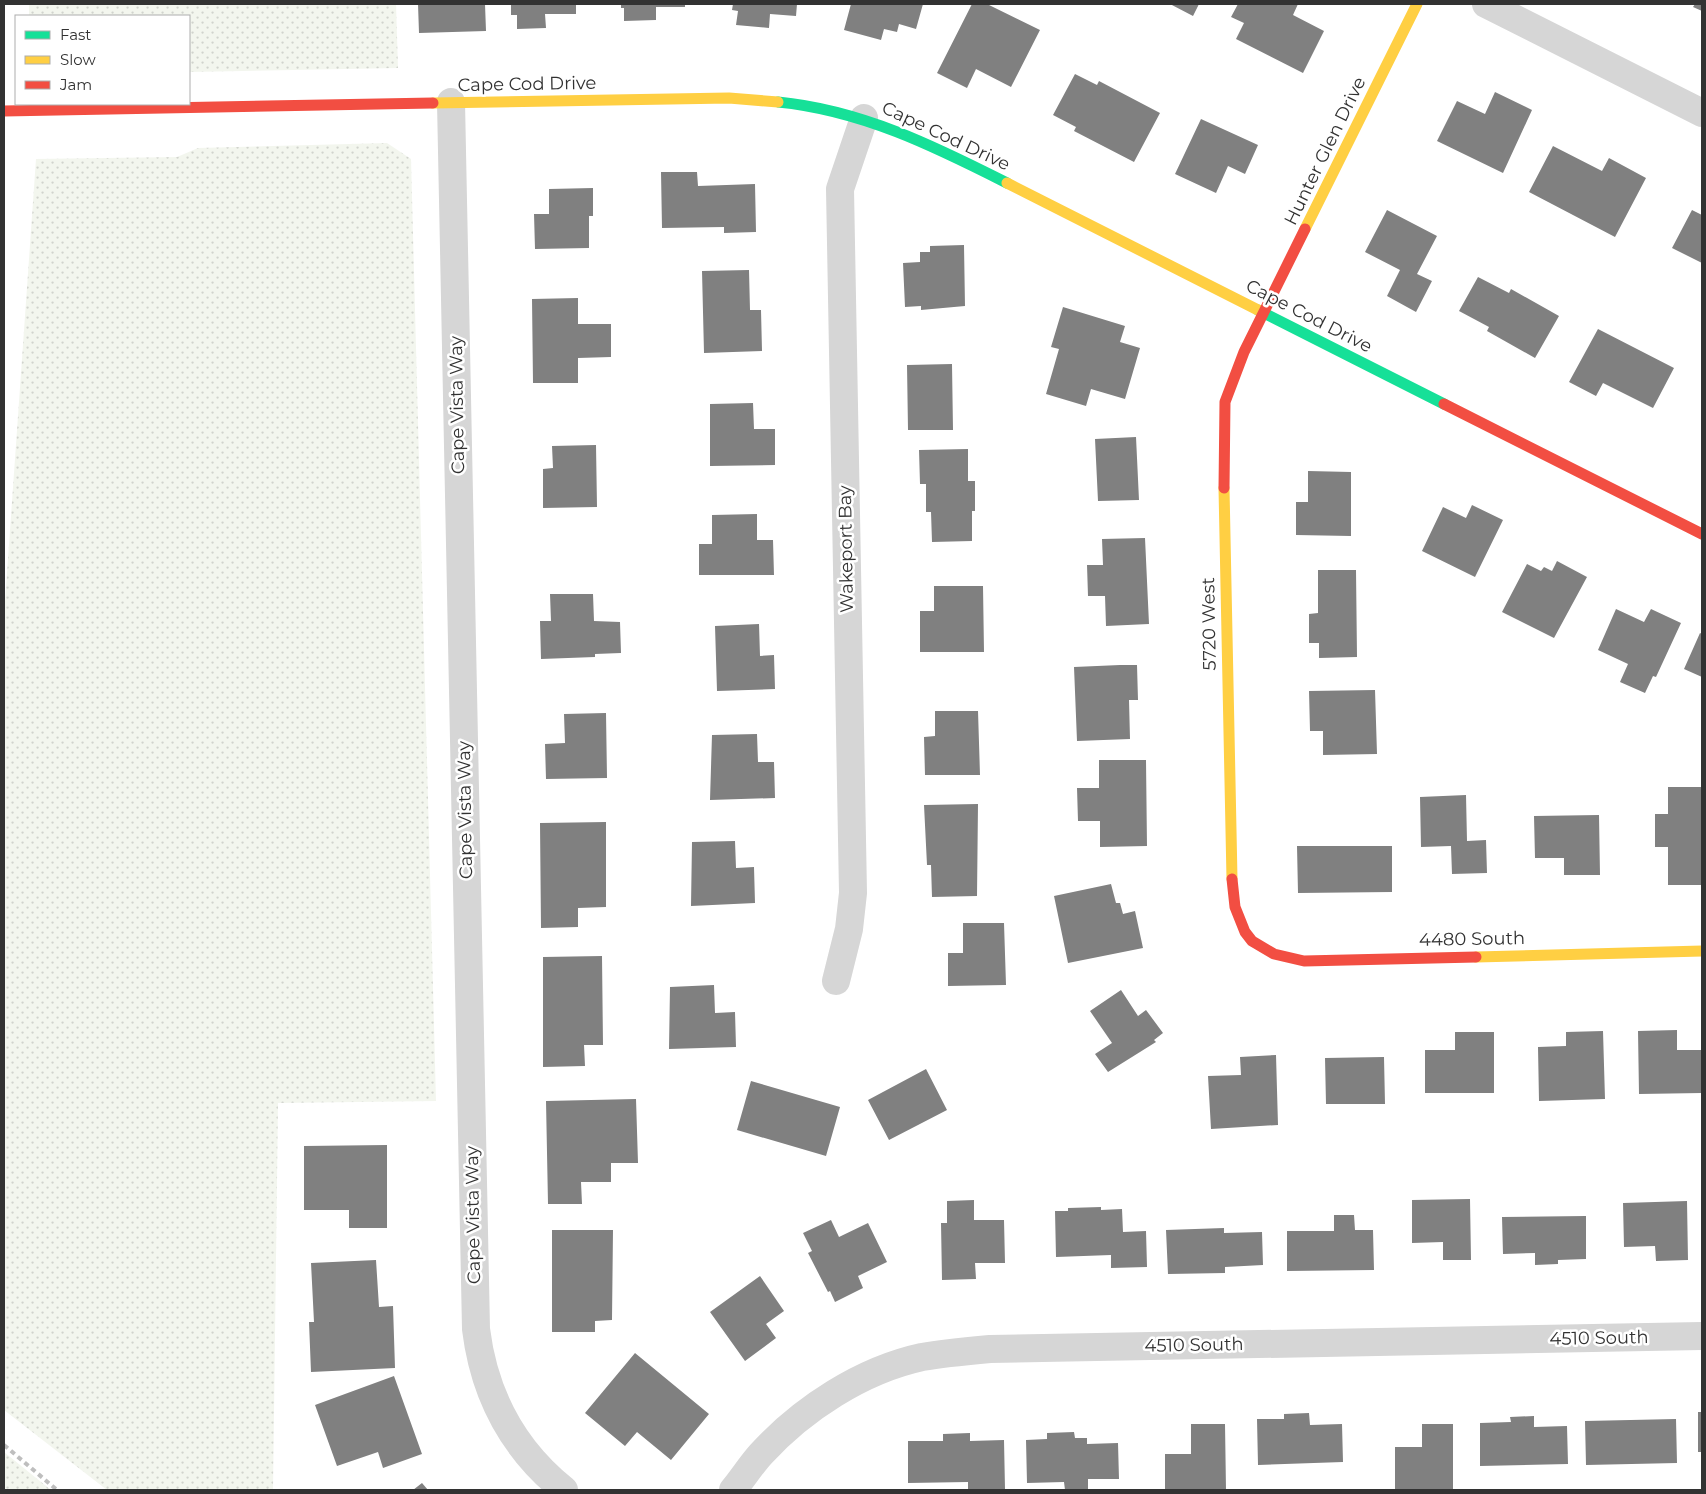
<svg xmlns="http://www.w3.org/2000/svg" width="1706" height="1494" font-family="Montserrat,sans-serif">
	<defs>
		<pattern id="grass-dots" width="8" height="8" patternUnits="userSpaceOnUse" patternTransform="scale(1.25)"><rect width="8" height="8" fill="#f3f6ee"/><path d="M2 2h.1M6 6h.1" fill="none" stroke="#d1d3cd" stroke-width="1.8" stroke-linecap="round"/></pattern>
	</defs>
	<rect width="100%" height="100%" fill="#fff"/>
	<path fill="url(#grass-dots)" d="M 29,4 L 396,4 L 398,68 L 189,72 L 189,16 L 29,16 Z
		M 387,143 L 411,159 L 436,1101 L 278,1103 L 273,1490 L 107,1490 L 4,1410 L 4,616 L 36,159 L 177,157 L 198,148 Z
		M 4,1452 L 51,1490 L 4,1490 Z"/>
	<path fill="#808080" d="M 418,4 L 485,4 L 486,31 L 419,33 Z
		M 511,4 L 576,4 L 576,14 L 545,14 L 546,28 L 517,29 L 517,15 L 511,15 Z
		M 621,4 L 685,4 L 685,7 L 656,7 L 656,20 L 624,21 L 624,8 L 621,8 Z
		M 733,4 L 797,4 L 796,16 L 770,14 L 769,28 L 736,25 L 738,11 L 732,10 Z
		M 851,4 L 923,4 L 916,29 L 899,24 L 897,32 L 884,29 L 881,40 L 844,30 Z
		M 972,4 L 987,4 L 1040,30 L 1011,87 L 976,69 L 967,88 L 937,73 Z
		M 1170,4 L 1199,4 L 1193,16 Z
		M 1238,4 L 1298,4 L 1293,15 L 1324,31 L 1303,73 L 1236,39 L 1244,23 L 1231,17 Z
		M 1695,4 L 1702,4 L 1702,11 L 1693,7 Z
		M 1075,74 L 1097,85 L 1099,81 L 1160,113 L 1134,162 L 1074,131 L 1076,127 L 1053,115 Z
		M 1495,92 L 1532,110 L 1503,173 L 1437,141 L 1457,101 L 1485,114 Z
		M 1201,119 L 1258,145 L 1245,174 L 1228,166 L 1216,193 L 1175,174 Z
		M 1553,146 L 1602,171 L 1609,158 L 1646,178 L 1615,237 L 1529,192 Z
		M 661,172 L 697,172 L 698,186 L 755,184 L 756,232 L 724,233 L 724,227 L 662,228 Z
		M 593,188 L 593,216 L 589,216 L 589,248 L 535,249 L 534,214 L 549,214 L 549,189 Z
		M 1387,210 L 1437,236 L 1417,274 L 1432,281 L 1416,312 L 1387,296 L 1400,270 L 1365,252 Z
		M 1692,210 L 1702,215 L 1702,263 L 1672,248 Z
		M 964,245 L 965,306 L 921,310 L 921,306 L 905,307 L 903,263 L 920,262 L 920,252 L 930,252 L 930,246 Z
		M 749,270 L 750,310 L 761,310 L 762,351 L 704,353 L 702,271 Z
		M 1478,277 L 1509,293 L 1511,289 L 1559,316 L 1535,358 L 1487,331 L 1489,327 L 1459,311 Z
		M 578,298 L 578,324 L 611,324 L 611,357 L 578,358 L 578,383 L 533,383 L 532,299 Z
		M 1063,307 L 1125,326 L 1120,342 L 1140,348 L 1125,399 L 1091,389 L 1086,406 L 1046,394 L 1059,349 L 1051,347 Z
		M 1598,329 L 1674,368 L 1653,408 L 1603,383 L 1596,396 L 1569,382 Z
		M 952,364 L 953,430 L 908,430 L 907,365 Z
		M 753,403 L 754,429 L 775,429 L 775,465 L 710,466 L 710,404 Z
		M 1136,437 L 1139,500 L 1098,501 L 1095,439 Z
		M 596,445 L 597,507 L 543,508 L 543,469 L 553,468 L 552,446 Z
		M 968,449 L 968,481 L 975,481 L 975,511 L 972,511 L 972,541 L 932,542 L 931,512 L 926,512 L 926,484 L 920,484 L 919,450 Z
		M 1308,471 L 1351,472 L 1351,536 L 1296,535 L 1296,502 L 1308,502 Z
		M 1472,505 L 1503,520 L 1475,577 L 1422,551 L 1443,507 L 1466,518 Z
		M 757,514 L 757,540 L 773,540 L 774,575 L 699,575 L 699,544 L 712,544 L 712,515 Z
		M 1145,538 L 1149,624 L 1106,626 L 1105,596 L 1088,596 L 1087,565 L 1103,565 L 1102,539 Z
		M 1557,561 L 1587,577 L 1554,638 L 1502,612 L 1527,564 L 1541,571 L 1544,567 L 1552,571 Z
		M 1318,570 L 1356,570 L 1357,657 L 1319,658 L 1319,643 L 1309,643 L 1309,614 L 1318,613 Z
		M 934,586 L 983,586 L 984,652 L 920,652 L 920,611 L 934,611 Z
		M 550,594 L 593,594 L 594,621 L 620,622 L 621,653 L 595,654 L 595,657 L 541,659 L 540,621 L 551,621 Z
		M 1616,609 L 1644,622 L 1651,609 L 1681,623 L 1656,677 L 1653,676 L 1645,693 L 1620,682 L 1628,664 L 1598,650 Z
		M 759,624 L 760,656 L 774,655 L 775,689 L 717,691 L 715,626 Z
		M 1700,633 L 1702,634 L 1702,677 L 1684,669 Z
		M 1120,665 L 1137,665 L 1138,700 L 1129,700 L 1130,739 L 1077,741 L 1074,667 Z
		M 1375,690 L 1377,754 L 1323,755 L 1323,731 L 1310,731 L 1309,691 Z
		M 935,711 L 978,711 L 980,775 L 925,775 L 924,737 L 935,736 Z
		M 606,713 L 607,778 L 546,779 L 545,744 L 565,743 L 564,714 Z
		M 757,734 L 758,762 L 774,762 L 775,798 L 710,800 L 712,735 Z
		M 1099,760 L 1146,760 L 1147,846 L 1100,847 L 1100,821 L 1078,821 L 1077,788 L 1099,788 Z
		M 1668,787 L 1702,787 L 1702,885 L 1668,885 L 1668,847 L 1655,847 L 1655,814 L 1668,814 Z
		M 1466,795 L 1467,841 L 1486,840 L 1487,873 L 1452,874 L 1451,846 L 1421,847 L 1420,797 Z
		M 978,804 L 977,896 L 932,897 L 931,865 L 927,865 L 924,805 Z
		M 1599,815 L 1600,875 L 1564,875 L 1564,858 L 1535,858 L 1534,816 Z
		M 606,822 L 606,907 L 578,908 L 578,927 L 541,928 L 540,823 Z
		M 735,841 L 736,868 L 754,867 L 755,903 L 691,906 L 692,842 Z
		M 1297,846 L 1392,846 L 1392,892 L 1298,893 Z
		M 1111,884 L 1116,903 L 1120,903 L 1123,914 L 1135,911 L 1143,948 L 1068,963 L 1054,896 Z
		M 963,923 L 1004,923 L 1006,985 L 948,986 L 948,953 L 963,953 Z
		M 602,956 L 603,1045 L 584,1045 L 585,1066 L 543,1067 L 543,957 Z
		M 714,985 L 715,1013 L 735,1012 L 736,1047 L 669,1049 L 670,987 Z
		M 1121,990 L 1138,1016 L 1146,1010 L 1163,1033 L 1154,1040 L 1156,1042 L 1108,1072 L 1095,1054 L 1112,1043 L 1090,1011 Z
		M 1677,1030 L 1677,1050 L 1702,1050 L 1702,1093 L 1639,1094 L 1638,1031 Z
		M 1603,1031 L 1605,1099 L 1539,1101 L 1538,1047 L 1566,1046 L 1566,1032 Z
		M 1455,1032 L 1494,1032 L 1494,1093 L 1425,1093 L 1425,1050 L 1455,1050 Z
		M 1276,1055 L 1278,1125 L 1211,1129 L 1208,1076 L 1241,1075 L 1240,1057 Z
		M 1384,1057 L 1385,1104 L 1326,1104 L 1325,1058 Z
		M 926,1069 L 947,1110 L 889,1140 L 868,1100 Z
		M 751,1081 L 840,1107 L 826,1156 L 737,1130 Z
		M 636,1099 L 638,1163 L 611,1163 L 611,1182 L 581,1182 L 582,1204 L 548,1204 L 546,1101 Z
		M 387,1145 L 387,1228 L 349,1228 L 349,1210 L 304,1210 L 304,1146 Z
		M 1470,1199 L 1471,1260 L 1443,1260 L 1443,1242 L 1412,1243 L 1412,1200 Z
		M 974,1200 L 974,1220 L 1004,1220 L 1005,1263 L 975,1263 L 976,1279 L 942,1280 L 941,1223 L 947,1223 L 947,1201 Z
		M 1687,1201 L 1688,1260 L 1656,1261 L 1655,1246 L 1624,1247 L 1623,1203 Z
		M 1101,1207 L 1101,1210 L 1122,1209 L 1123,1232 L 1146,1231 L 1147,1267 L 1111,1268 L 1111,1255 L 1056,1257 L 1055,1211 L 1068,1211 L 1068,1208 Z
		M 1334,1215 L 1354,1215 L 1355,1230 L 1373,1230 L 1374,1270 L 1287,1271 L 1287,1231 L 1334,1231 Z
		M 1586,1216 L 1586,1259 L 1558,1260 L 1558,1264 L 1535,1265 L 1535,1253 L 1503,1254 L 1502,1217 Z
		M 831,1220 L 839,1237 L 868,1223 L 887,1262 L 858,1276 L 863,1288 L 835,1302 L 830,1291 L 828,1292 L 808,1253 L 812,1251 L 803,1233 Z
		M 1224,1228 L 1224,1233 L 1262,1232 L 1263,1265 L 1225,1267 L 1225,1273 L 1168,1274 L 1166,1230 Z
		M 552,1230 L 613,1230 L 612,1320 L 595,1321 L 595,1332 L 552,1332 Z
		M 376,1260 L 379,1307 L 393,1306 L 395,1368 L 311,1372 L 309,1322 L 314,1322 L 311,1263 Z
		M 760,1276 L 784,1311 L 766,1324 L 776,1338 L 745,1361 L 710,1312 Z
		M 635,1353 L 709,1414 L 671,1460 L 637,1432 L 625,1446 L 585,1413 Z
		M 394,1376 L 422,1454 L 383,1468 L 378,1452 L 337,1466 L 315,1405 Z
		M 1698,1412 L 1702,1412 L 1702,1452 L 1698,1452 Z
		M 1309,1413 L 1310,1425 L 1342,1424 L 1343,1462 L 1258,1465 L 1257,1419 L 1284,1419 L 1284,1414 Z
		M 1534,1416 L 1534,1427 L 1567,1426 L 1568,1464 L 1480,1466 L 1480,1423 L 1511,1422 L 1510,1417 Z
		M 1676,1419 L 1677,1463 L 1586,1465 L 1585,1421 Z
		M 1191,1424 L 1225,1424 L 1226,1490 L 1165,1490 L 1165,1454 L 1191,1454 Z
		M 1422,1424 L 1453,1424 L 1453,1490 L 1395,1490 L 1395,1447 L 1422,1447 Z
		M 1074,1432 L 1075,1438 L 1087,1438 L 1087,1444 L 1118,1443 L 1119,1479 L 1088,1479 L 1088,1490 L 1065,1490 L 1064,1482 L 1027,1483 L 1026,1440 L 1047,1439 L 1047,1433 Z
		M 970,1433 L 970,1441 L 1004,1440 L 1005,1489 L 968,1489 L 968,1482 L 908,1483 L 908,1441 L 943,1441 L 943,1434 Z
		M 422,1483 L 428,1490 L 413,1490 Z"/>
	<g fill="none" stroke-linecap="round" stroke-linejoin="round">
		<path stroke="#d6d6d6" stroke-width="28" d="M 1486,4 L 1702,113
			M 451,102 L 476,1329 C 484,1394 513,1449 564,1490
			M 836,981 L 849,929 L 853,893 L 840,189 L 864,118
			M 733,1490 C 743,1478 751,1465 761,1454 C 802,1409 862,1370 922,1357 C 945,1353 968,1351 990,1349 L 1702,1336"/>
		<path stroke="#16e098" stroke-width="11" d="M 778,102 C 861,110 934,146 1007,183
			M 1258,310 L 1444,404"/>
		<path stroke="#ffcf43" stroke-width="11" d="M 433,103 L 729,98 L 778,102
			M 1007,183 L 1258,310
			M 1305,229 L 1417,4
			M 1224,488 L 1232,879
			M 1476,957 L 1702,951"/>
		<path stroke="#f24e42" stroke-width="11" d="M 4,111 L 433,103
			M 1444,404 L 1702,534
			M 1224,488 L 1225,402 L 1244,352 L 1305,229
			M 1232,879 L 1235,907 L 1245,932 L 1252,941 L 1274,954 L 1304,961 L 1476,957"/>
		<path stroke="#bebebe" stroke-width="4" stroke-dasharray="5 4" stroke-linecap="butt" d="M 4,1445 L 57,1490"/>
	</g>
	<g text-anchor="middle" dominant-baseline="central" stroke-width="5" stroke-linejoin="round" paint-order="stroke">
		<g font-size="18" fill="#323232" stroke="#fff">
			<text transform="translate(527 84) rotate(-1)">Cape Cod Drive</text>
			<text transform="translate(946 136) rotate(25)">Cape Cod Drive</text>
			<text transform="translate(1325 151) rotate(-64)">Hunter Glen Drive</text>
			<text transform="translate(1309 316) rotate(27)">Cape Cod Drive</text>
			<text transform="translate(457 405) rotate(-91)">Cape Vista Way</text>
			<text transform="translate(846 549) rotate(-91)">Wakeport Bay</text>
			<text transform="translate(1209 624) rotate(-91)">5720 West</text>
			<text transform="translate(465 810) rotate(-91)">Cape Vista Way</text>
			<text transform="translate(1472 939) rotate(-1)">4480 South</text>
			<text transform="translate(473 1215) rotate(-91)">Cape Vista Way</text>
			<text transform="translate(1599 1338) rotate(-1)">4510 South</text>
			<text transform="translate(1194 1345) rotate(-1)">4510 South</text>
		</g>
	</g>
	<rect width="1706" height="1494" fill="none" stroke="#323232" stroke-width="10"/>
	<rect x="15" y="15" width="175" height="90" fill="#ffffff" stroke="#adadad"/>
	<rect x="25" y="31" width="25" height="8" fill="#16e098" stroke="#adadad"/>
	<text x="60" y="40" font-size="15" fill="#323232">Fast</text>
	<rect x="25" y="56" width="25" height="8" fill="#ffcf43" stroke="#adadad"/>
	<text x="60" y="65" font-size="15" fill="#323232">Slow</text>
	<rect x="25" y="81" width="25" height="8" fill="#f24e42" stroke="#adadad"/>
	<text x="60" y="90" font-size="15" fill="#323232">Jam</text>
</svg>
